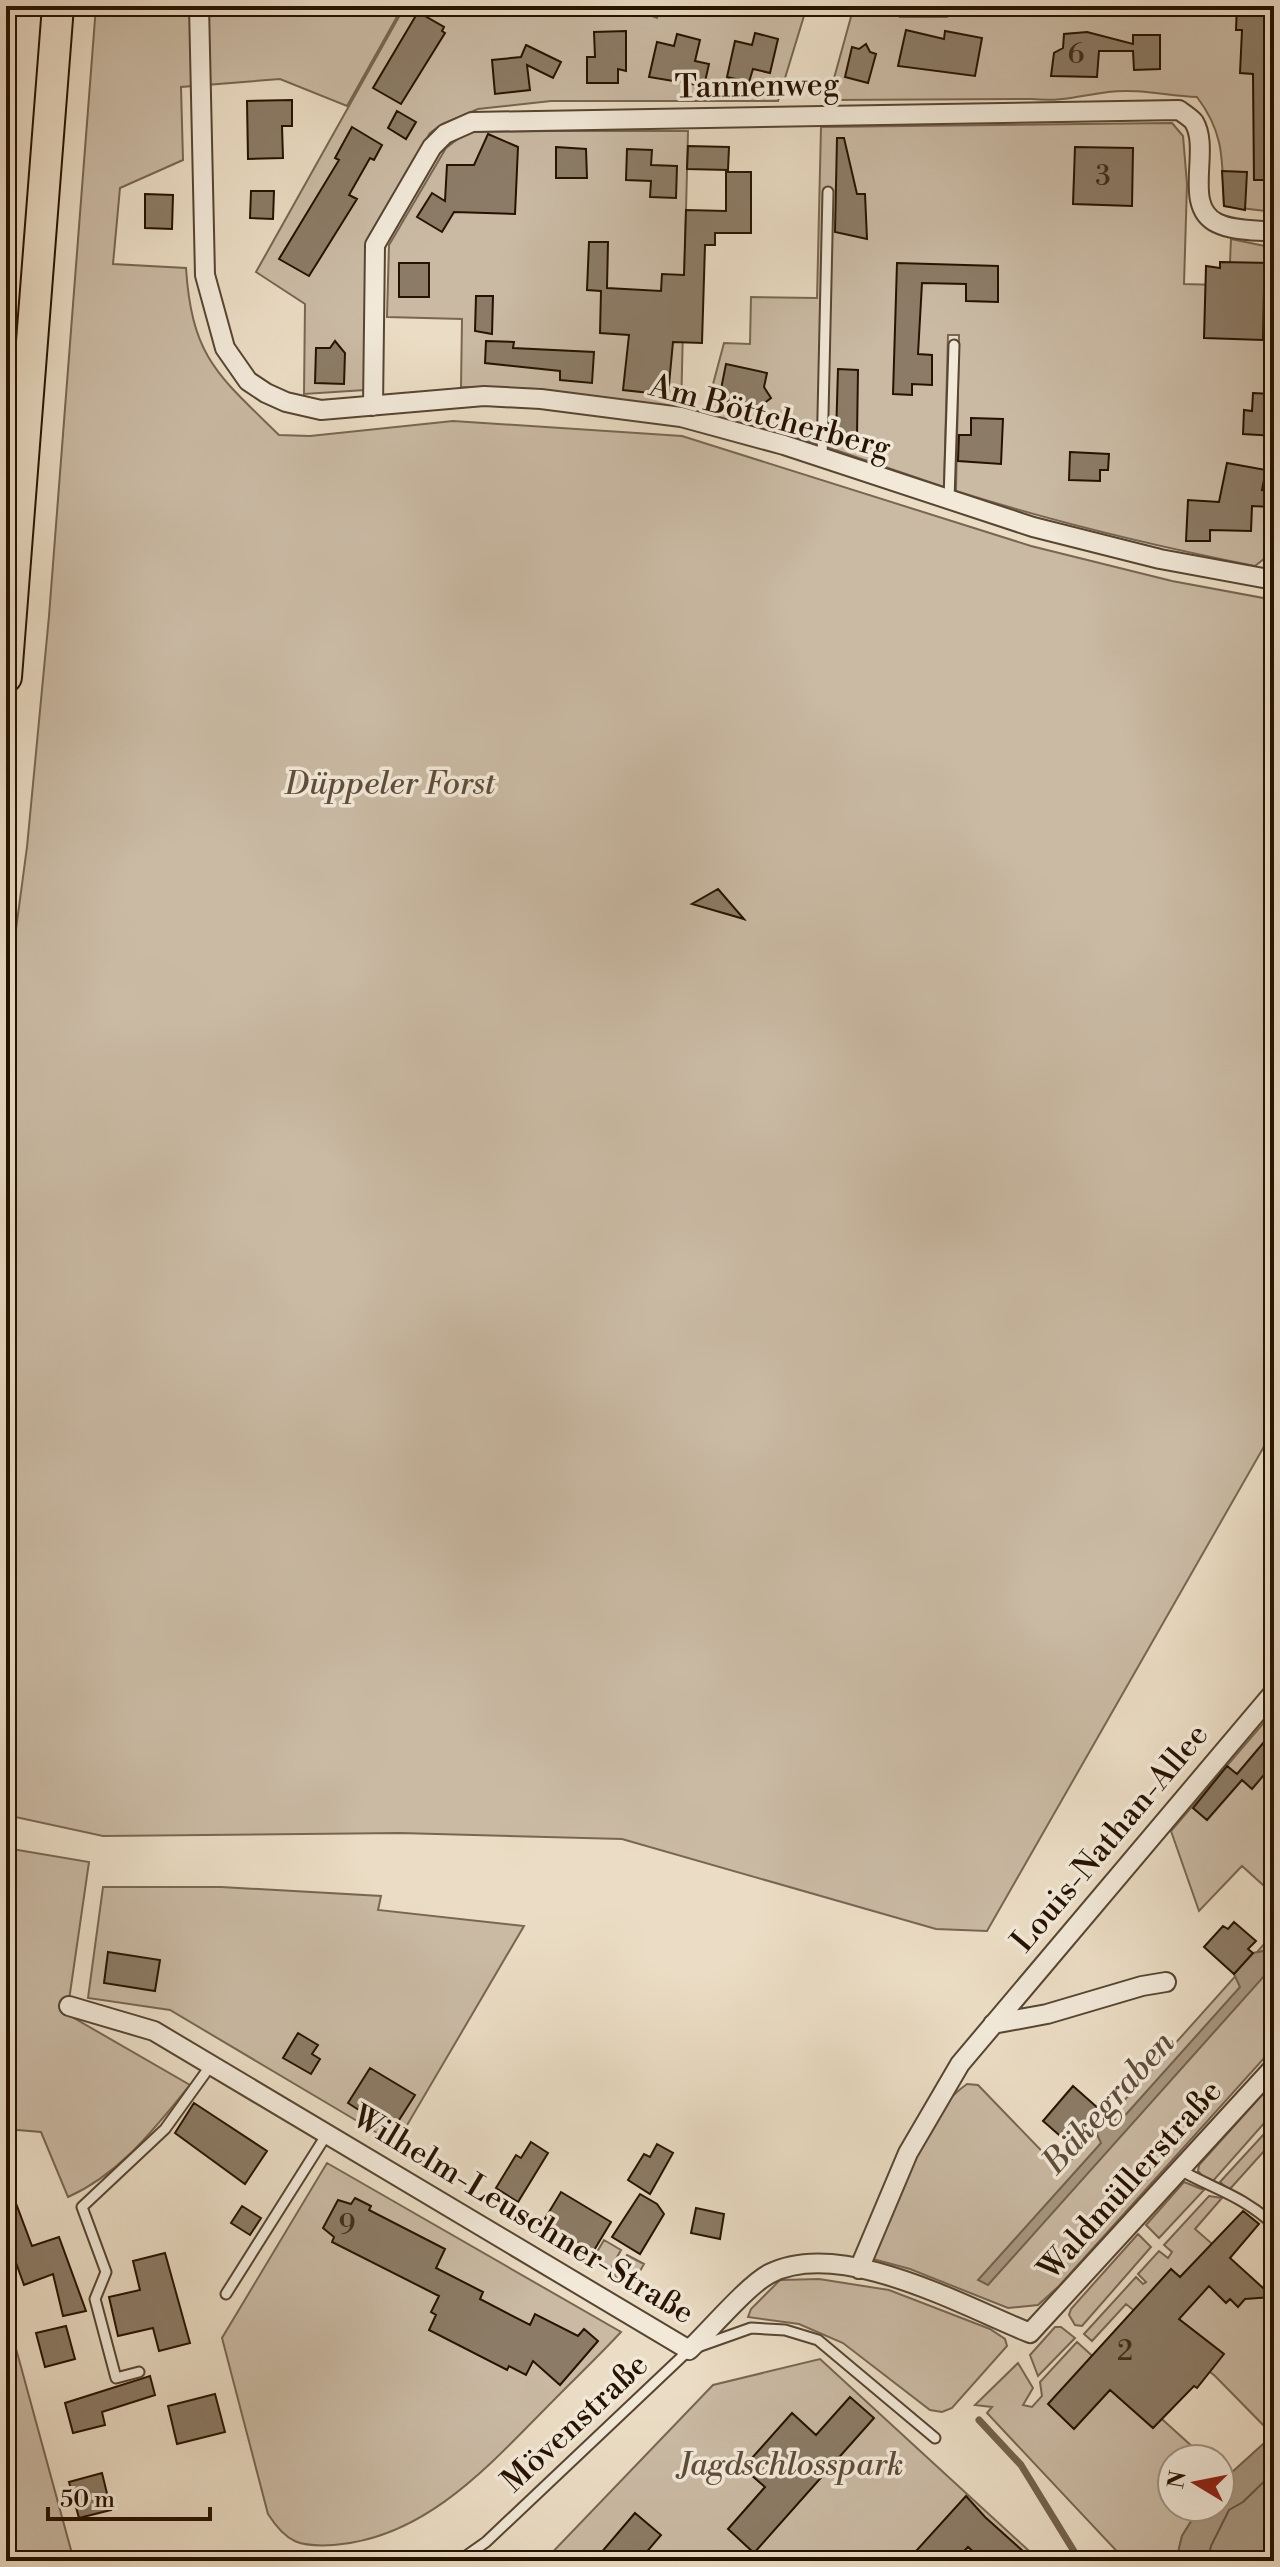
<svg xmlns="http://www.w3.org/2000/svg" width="1280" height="2567" font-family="'Libre Bodoni',serif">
	<rect width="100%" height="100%" fill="#ebddc5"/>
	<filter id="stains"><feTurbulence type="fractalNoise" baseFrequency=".0025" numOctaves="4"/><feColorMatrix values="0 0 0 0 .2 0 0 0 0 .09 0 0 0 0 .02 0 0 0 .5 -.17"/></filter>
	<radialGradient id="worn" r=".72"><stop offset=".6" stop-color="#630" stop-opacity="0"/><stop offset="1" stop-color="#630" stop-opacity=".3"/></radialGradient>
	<path fill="#cabaa4" stroke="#786652" stroke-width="2" d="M 6,6 L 15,6 L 6,133 Z
		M 96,6 L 403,6 L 347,106 L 280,79 L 181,87 L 183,160 L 120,188 L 113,264 L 186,268 C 192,358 218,375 279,435 L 310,436 L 453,421 L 682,436 L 1031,546 L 1172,581 L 1274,600 L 1274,1429 L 987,1931 L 936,1929 L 622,1839 L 400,1833 L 103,1836 L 6,1815 L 6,1004 L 27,847 L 49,616 Z
		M 405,6 L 627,6 L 657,18 L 662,6 L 807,6 L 778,101 L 551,101 L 478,109 L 442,124 L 430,133 L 368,238 L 365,390 L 304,394 L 305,304 L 256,272 Z
		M 854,6 L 902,6 L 900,17 L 947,17 L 950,6 L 1274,6 L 1274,212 L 1224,206 C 1222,161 1225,134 1197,97 C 1167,96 1139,88 1108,92 C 1078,96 1062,102 1032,99 L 828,100 Z
		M 1172,123 L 1183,136 L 1187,184 L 1184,284 L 1219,285 L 1230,262 L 1231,239 L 1274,248 L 1274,551 L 1255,566 C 1154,546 1054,522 956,491 L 959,335 L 948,335 L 944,487 L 815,443 L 705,414 L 724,343 L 750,344 L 751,297 L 817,298 L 821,127 Z
		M 550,131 L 688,131 L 681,409 L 535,389 L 461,387 L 462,319 L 387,317 L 389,245 L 446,148 L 467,132 Z
		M 1274,1711 L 1274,1895 L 1242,1866 L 1199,1911 L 1171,1831 Z
		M 6,1848 L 89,1862 L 67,2014 L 190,2085 C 154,2129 121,2173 68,2197 L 41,2132 L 6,2129 Z
		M 103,1887 L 221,1887 L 381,1896 L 378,1910 L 524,1926 L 396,2144 L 170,2010 L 88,1998 Z
		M 1274,1933 L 1274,2047 L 1059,2286 L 1038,2305 L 1008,2308 L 910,2269 L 873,2259 C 900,2203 913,2122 967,2084 L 978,2085 L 1061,2171 Z
		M 1271,2085 L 1274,2088 L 1274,2112 L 1213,2181 L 1205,2179 L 1198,2171 L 1199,2165 Z
		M 1274,2123 L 1274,2140 L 1229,2190 L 1220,2182 Z
		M 327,2163 L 621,2332 C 596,2359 569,2384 544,2410 C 485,2470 423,2538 334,2545 C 301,2547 287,2544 268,2514 L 222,2338 Z
		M 1184,2182 L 1204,2190 L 1159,2238 L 1146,2225 Z
		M 1209,2196 L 1222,2198 L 1195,2229 L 1274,2298 L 1273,2435 L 1215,2376 L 1126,2304 L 1092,2341 L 1084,2334 L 1136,2277 L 1143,2284 L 1146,2282 L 1138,2274 L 1159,2251 L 1168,2258 L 1172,2252 L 1164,2245 Z
		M 1138,2234 L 1151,2247 L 1082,2326 L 1075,2325 L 1069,2315 L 1071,2309 Z
		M 604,2240 L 621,2250 L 608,2273 L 591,2262 Z
		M 627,2255 L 644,2264 L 631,2287 L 614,2276 Z
		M 819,2279 L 889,2290 L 990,2329 L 1005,2339 L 1007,2346 L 952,2408 L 942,2412 L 930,2410 L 843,2343 L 799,2324 L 748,2317 L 751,2309 L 780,2280 Z
		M 6,2312 L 74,2561 L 6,2561 Z
		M 1055,2327 L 1061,2327 L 1075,2338 L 1038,2376 L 1030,2355 Z
		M 1077,2342 L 1206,2459 L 1172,2459 L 1172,2507 L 1200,2507 L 1182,2536 L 1176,2561 L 1126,2561 L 987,2413 L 992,2407 L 975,2405 L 1018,2363 L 1033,2388 L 1023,2405 L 1032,2407 L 1042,2396 L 1040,2382 Z
		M 820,2359 L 1040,2561 L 544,2561 L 713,2385 Z"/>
	<path fill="#a89882" stroke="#74624e" stroke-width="2" d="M 1274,1949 L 1274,1965 L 988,2285 L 978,2280 L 1101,2143 L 1095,2130 L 1107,2117 L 1120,2121 L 1240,1987 L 1234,1974 L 1253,1953 Z
		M 1274,2434 L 1274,2561 L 1176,2561 L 1182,2536 L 1200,2507 L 1220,2507 L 1220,2483 Z"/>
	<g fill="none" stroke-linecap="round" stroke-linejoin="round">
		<path stroke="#675542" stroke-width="2" d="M 1208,2561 L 1211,2546 L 1229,2510 L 1243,2502 L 1274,2472"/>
		<path stroke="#74624e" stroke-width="7" d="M 979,2420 L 1021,2465 L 1080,2561"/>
	</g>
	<path fill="#8c7c67" stroke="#261201" stroke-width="2" d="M 1237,6 L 1274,6 L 1274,180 L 1254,180 L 1253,74 L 1240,73 L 1242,30 L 1236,30 Z
		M 418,12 L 444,27 L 442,31 L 445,33 L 401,104 L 373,88 Z
		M 906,30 L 944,39 L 945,31 L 982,38 L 975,76 L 898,66 Z
		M 626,31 L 626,71 L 618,69 L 618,83 L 587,83 L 587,57 L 595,57 L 594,32 Z
		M 1087,32 L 1133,44 L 1133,35 L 1160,35 L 1160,69 L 1134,70 L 1133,51 L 1099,51 L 1097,77 L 1051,76 L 1054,53 L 1063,48 L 1064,34 Z
		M 755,33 L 778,39 L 770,73 L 753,69 L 749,82 L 727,77 L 735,41 L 752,45 Z
		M 677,34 L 700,40 L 695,61 L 709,64 L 704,86 L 649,77 L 657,42 L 674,46 Z
		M 866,44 L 870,52 L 876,54 L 868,83 L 845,77 L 852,47 L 859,49 Z
		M 526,45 L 561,62 L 553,78 L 527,65 L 530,90 L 495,94 L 492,60 L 521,57 Z
		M 292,100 L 292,126 L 282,126 L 283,158 L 248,159 L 247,101 Z
		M 397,111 L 416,122 L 406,139 L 388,128 Z
		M 352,127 L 382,145 L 374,160 L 370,158 L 349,195 L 357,199 L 309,276 L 279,259 L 339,160 L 335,158 Z
		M 488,134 L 518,147 L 515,214 L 454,212 L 442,232 L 417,217 L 432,193 L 445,201 L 447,165 L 474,165 Z
		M 837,138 L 844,138 L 857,194 L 865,194 L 867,239 L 835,232 Z
		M 688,146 L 729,147 L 728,170 L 687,169 Z
		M 556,147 L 586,149 L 587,178 L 556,178 Z
		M 1075,147 L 1133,148 L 1132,206 L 1073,204 Z
		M 627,149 L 652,150 L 651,165 L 677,166 L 676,198 L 650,197 L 651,181 L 626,180 Z
		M 1222,171 L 1247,172 L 1245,210 L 1224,206 Z
		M 726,172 L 751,172 L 751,233 L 715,233 L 715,245 L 705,245 L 702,343 L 673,342 L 668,395 L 623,390 L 629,335 L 600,333 L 601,291 L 587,290 L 589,242 L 608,242 L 607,288 L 661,291 L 662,274 L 684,275 L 686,210 L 726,211 Z
		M 251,191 L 274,191 L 273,219 L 250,218 Z
		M 145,194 L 173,195 L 172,229 L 145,228 Z
		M 1220,262 L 1274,263 L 1274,291 L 1264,291 L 1263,340 L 1204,338 L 1206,266 L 1220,268 Z
		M 399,263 L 429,263 L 429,297 L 399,297 Z
		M 897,263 L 998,266 L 998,302 L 966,301 L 966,284 L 922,283 L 918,354 L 932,355 L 932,385 L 912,384 L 912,395 L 893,394 Z
		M 476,296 L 493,296 L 492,334 L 475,331 Z
		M 335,341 L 345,353 L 344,384 L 315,383 L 316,348 L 330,348 Z
		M 486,341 L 514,342 L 513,348 L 594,352 L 592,383 L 560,380 L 560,371 L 485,363 Z
		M 726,364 L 767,373 L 764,387 L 771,398 L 758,408 L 747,405 L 745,413 L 729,409 L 731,402 L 719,399 Z
		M 838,369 L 858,370 L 857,436 L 836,436 Z
		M 1253,393 L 1274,394 L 1274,436 L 1243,434 L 1244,410 L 1252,411 Z
		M 971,418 L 1003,419 L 1001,464 L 958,461 L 959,435 L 971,435 Z
		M 1070,452 L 1109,454 L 1108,470 L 1100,470 L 1100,481 L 1069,480 Z
		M 1227,463 L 1266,470 L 1262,490 L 1274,491 L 1274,507 L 1252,506 L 1251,531 L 1210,530 L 1210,541 L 1186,541 L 1188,500 L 1219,502 Z
		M 718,889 L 744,919 L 692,904 Z
		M 1264,1742 L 1274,1751 L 1274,1763 L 1252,1789 L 1242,1780 L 1207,1820 L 1193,1808 L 1227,1766 L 1237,1774 Z
		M 1234,1922 L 1256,1941 L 1248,1949 L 1253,1953 L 1234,1974 L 1204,1947 L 1223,1926 L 1228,1929 Z
		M 108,1952 L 160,1960 L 155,1991 L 104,1983 Z
		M 298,2033 L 318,2045 L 312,2054 L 320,2059 L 311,2074 L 283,2058 Z
		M 370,2068 L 415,2095 L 392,2131 L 348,2103 Z
		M 1073,2086 L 1107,2116 L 1095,2130 L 1084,2121 L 1066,2141 L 1043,2121 Z
		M 194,2103 L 267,2151 L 245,2184 L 175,2133 Z
		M 531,2142 L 548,2153 L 518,2202 L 496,2188 L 516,2155 L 521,2158 Z
		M 657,2144 L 673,2153 L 650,2194 L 628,2180 L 644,2154 L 650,2157 Z
		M 8,2182 L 32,2246 L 59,2237 L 86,2311 L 63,2316 L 53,2274 L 24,2285 L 6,2235 Z
		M 561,2192 L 611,2222 L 593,2252 L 543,2222 Z
		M 640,2194 L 657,2204 L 664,2214 L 640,2254 L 612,2237 Z
		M 355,2198 L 371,2206 L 369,2210 L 445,2249 L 436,2268 L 483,2292 L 480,2299 L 530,2325 L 535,2314 L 578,2336 L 584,2329 L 598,2341 L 560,2385 L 533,2361 L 526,2375 L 509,2366 L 507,2370 L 429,2330 L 436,2315 L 431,2312 L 439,2296 L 332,2242 L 334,2237 L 323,2228 L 338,2200 L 351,2204 Z
		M 242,2206 L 261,2218 L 250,2235 L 231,2223 Z
		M 696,2208 L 724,2214 L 720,2239 L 691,2233 Z
		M 1243,2211 L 1259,2224 L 1230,2258 L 1273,2297 L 1245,2299 L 1238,2307 L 1230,2299 L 1226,2303 L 1209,2286 L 1179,2319 L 1224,2354 L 1197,2388 L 1194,2386 L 1153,2428 L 1110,2390 L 1074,2429 L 1048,2404 L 1171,2269 L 1180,2277 Z
		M 165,2253 L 190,2343 L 159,2351 L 153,2328 L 118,2336 L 109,2297 L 140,2290 L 133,2261 Z
		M 66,2326 L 75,2359 L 45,2367 L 36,2333 Z
		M 150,2376 L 155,2395 L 102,2412 L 105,2425 L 73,2433 L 65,2403 Z
		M 215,2394 L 225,2432 L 177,2444 L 168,2406 Z
		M 850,2397 L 874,2418 L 754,2553 L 728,2529 L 765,2487 L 743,2468 L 792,2413 L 816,2435 Z
		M 102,2473 L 111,2510 L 79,2518 L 69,2482 Z
		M 966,2496 L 985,2517 L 1034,2561 L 984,2561 L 968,2547 L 955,2561 L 907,2561 Z
		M 635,2513 L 661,2535 L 639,2561 L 594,2561 Z"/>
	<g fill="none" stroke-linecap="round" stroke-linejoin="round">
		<g stroke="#574532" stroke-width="13">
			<path id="service" d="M 822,459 L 828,192
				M 949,500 L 954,345
				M 1180,2170 C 1216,2190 1243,2196 1274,2225
				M 226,2294 L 327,2134
				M 139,2372 L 116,2378 L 95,2299 L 106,2272 L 82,2207 L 165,2129 L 211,2065
				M 459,2561 L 486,2542 L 689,2350 L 751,2328 L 785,2330 L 818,2340 L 935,2438"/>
		</g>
		<g stroke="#574532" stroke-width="22">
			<path id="minor" d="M 199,6 L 205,275 L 225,348 L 248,381 L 266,393 L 286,402 L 321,410 L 484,396 L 541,399 L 681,417 L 784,445 L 1033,527 L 1160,559 L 1274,580
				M 373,406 L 375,245 L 432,147 L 445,134 L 472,122 L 1179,110 C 1183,113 1191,118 1194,122 C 1211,150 1182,206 1217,223 C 1233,231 1257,230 1274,232
				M 69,2006 L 154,2031 L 689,2350 C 709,2331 747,2286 769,2274 C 840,2237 963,2306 1030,2333 L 1274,2067
				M 993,2024 L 1047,2014 L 1142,1986 L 1166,1982
				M 859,2269 L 908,2153 L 960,2064 L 1274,1692"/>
		</g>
		<g stroke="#261201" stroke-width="34">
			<path id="primary" d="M 6,677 L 58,6"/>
		</g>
		<use href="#service" stroke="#f2e9d9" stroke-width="9"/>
		<use href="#minor" stroke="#f2e9d9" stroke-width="18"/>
		<use href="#primary" stroke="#ebddc5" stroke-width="30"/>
	</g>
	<g text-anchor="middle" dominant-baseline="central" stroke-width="7" stroke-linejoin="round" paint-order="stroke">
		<g font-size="28" fill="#402c1a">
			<text x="1076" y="54">6</text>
			<text x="1103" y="176">3</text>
			<text x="347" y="2225">9</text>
			<text x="1125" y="2351">2</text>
		</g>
		<g font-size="32" fill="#261201" stroke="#f2e9d9">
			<text transform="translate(757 86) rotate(-1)">Tannenweg</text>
			<text transform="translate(770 417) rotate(15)">Am Böttcherberg</text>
			<text transform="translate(1110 1838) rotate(-50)">Louis-Nathan-Allee</text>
			<text transform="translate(1130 2180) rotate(-48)">Waldmüllerstraße</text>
			<text transform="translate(523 2215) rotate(31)">Wilhelm-Leuschner-Straße</text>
			<text transform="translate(575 2423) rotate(-43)">Mövenstraße</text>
		</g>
		<g font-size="32" font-style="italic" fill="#5f4d3a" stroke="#f2e9d9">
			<text x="390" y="784">Düppeler Forst</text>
			<text x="791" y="2465">Jagdschlosspark</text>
		</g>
		<g font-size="34" font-style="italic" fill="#604e3b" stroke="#f2e9d9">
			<text transform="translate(1109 2103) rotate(-48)">Bäkegraben</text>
		</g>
	</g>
	<rect width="1280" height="2567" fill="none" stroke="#ebddc5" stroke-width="32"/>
	<rect x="8" y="8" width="1264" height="2551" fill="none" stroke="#261201" stroke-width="4"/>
	<rect x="16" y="16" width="1248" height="2535" fill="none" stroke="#261201" stroke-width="2"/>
	<g transform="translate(1196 2483) rotate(280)"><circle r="38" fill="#f2e9d9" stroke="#a09383" stroke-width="2"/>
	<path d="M0-6L14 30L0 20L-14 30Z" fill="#8f2418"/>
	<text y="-12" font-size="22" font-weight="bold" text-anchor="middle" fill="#261201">N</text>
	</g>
	<path d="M48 2507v12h162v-12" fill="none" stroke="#261201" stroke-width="4"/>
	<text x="60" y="2507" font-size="24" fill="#261201" stroke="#f2e9d9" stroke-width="6" paint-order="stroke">50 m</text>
	<rect width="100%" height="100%" filter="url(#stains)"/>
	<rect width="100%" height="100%" fill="url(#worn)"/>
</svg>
